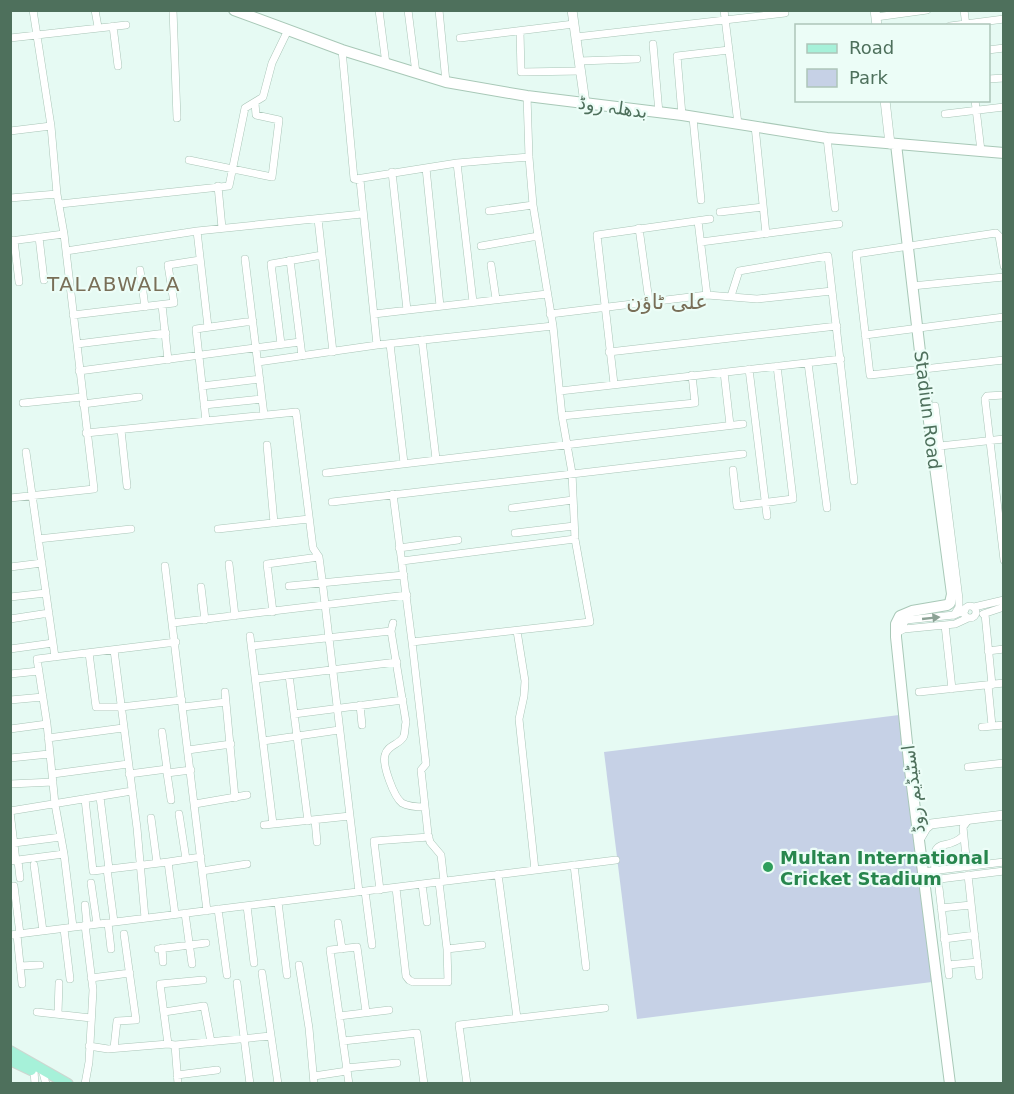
<svg xmlns="http://www.w3.org/2000/svg" width="1014" height="1094" font-family="'DejaVu Sans','Noto Sans Arabic',sans-serif">
	<rect width="100%" height="100%" fill="#e6faf3"/>
	<path fill="#c6d1e6" d="M 899,715 L 932,982 L 637,1019 L 604,752 Z"/>
	<g fill="none" stroke-linecap="round" stroke-linejoin="round">
		<g stroke="#a9c5b7" stroke-width="8">
			<path id="minor" d="M 95,10 L 98,27
				M 173,10 L 177,118
				M 379,10 L 386,64
				M 408,10 L 416,73
				M 439,10 L 446,82
				M 724,10 L 738,124
				M 964,10 L 966,26
				M 876,17 L 927,10
				M 113,26 L 118,66
				M 950,26 L 1004,19
				M 520,31 L 521,72 L 581,71
				M 576,37 L 785,13
				M 10,38 L 126,25
				M 460,38 L 574,24
				M 653,44 L 659,113
				M 342,50 L 354,179 L 360,180 L 377,345
				M 988,50 L 1004,48
				M 579,61 L 637,59
				M 988,79 L 1004,78
				M 975,100 L 981,151
				M 945,114 L 1004,107
				M 682,115 L 677,56 L 729,50
				M 693,118 L 701,200
				M 755,126 L 766,234
				M 10,131 L 51,126
				M 827,138 L 835,208
				M 189,160 L 272,177 L 279,120 L 256,115 L 255,103
				M 457,163 L 473,302
				M 426,168 L 440,306
				M 392,172 L 407,310
				M 356,179 L 457,163 L 529,157
				M 218,186 L 222,228
				M 10,198 L 57,194
				M 60,204 L 229,186 L 245,108 L 263,97 L 272,63 L 288,30
				M 489,211 L 533,205
				M 720,212 L 763,207
				M 318,219 L 333,352
				M 698,221 L 707,295
				M 639,228 L 649,301
				M 197,231 L 208,327
				M 39,237 L 44,280
				M 14,240 L 19,282
				M 10,241 L 64,234
				M 701,242 L 839,224
				M 481,246 L 538,236
				M 66,251 L 197,231 L 362,214
				M 245,259 L 264,415
				M 290,260 L 302,356
				M 491,265 L 496,299
				M 1004,266 L 999,236 L 996,233 L 856,254 L 870,375 L 1004,360
				M 140,270 L 145,307
				M 912,286 L 1004,277
				M 731,296 L 739,271 L 828,256 L 854,481
				M 162,305 L 168,360
				M 374,314 L 547,294
				M 550,314 L 707,295 L 757,299 L 832,291
				M 73,315 L 174,303 L 168,265 L 200,260
				M 865,335 L 1004,317
				M 422,340 L 436,459
				M 77,344 L 166,333
				M 281,344 L 271,264 L 322,255
				M 390,344 L 404,463
				M 609,352 L 837,326
				M 258,362 L 377,345 L 553,326
				M 808,363 L 827,508
				M 749,369 L 767,516
				M 79,371 L 300,342
				M 724,372 L 730,425
				M 614,384 L 597,235 L 710,219
				M 202,386 L 260,379
				M 560,391 L 841,359
				M 1004,395 L 987,396 L 985,399 L 1004,560
				M 23,403 L 82,397
				M 83,404 L 139,397
				M 204,405 L 262,399
				M 935,406 L 959,599 L 959,607 L 954,615
				M 562,416 L 695,403 L 692,375
				M 206,421 L 196,329 L 253,321
				M 121,430 L 127,486
				M 86,433 L 296,412 L 313,548 L 319,557 L 322,579 L 359,892
				M 267,445 L 274,523
				M 940,446 L 1004,439
				M 26,452 L 55,657
				M 733,470 L 737,506 L 793,499 L 777,366
				M 326,473 L 743,424
				M 393,494 L 412,642 L 426,764 L 421,770 L 428,834 L 430,842 L 441,855 L 444,881
				M 10,498 L 94,489 L 64,234 L 57,194 L 51,126 L 33,10
				M 332,502 L 743,454
				M 512,508 L 573,500
				M 218,529 L 309,519
				M 515,533 L 574,526
				M 38,539 L 131,529
				M 399,548 L 458,540
				M 402,561 L 575,539
				M 229,564 L 235,616
				M 165,566 L 207,911
				M 10,567 L 42,563
				M 289,586 L 404,575
				M 201,587 L 205,620
				M 10,597 L 46,593
				M964 612a6 6 0 1 1 12 0a6 6 0 1 1-12 0Z
				M 974,607 L 1004,600
				M 273,612 L 267,564 L 319,557
				M 983,614 L 1004,607
				M 985,614 L 992,685
				M 10,619 L 49,613
				M 173,623 L 407,595
				M 393,623 L 391,631 L 406,722 C 405,726 405,732 404,736 C 400,745 388,744 385,755 C 382,765 394,797 402,803 C 409,807 418,807 425,807
				M 945,625 L 952,689
				M 517,631 L 525,681 L 524,696 L 519,719 L 535,870
				M 898,632 L 904,629 L 955,624 L 968,618
				M 897,634 L 906,620 L 954,615 L 965,610
				M 250,636 L 273,824
				M 412,642 L 590,622 L 575,539 L 572,473 L 562,416 L 553,326 L 533,205 L 529,157 L 527,96
				M 252,646 L 391,631
				M 10,649 L 53,643
				M 114,650 L 137,828 L 145,918
				M 988,651 L 1004,649
				M 89,653 L 96,707 L 121,707 L 182,700
				M 10,674 L 39,671
				M 289,675 L 308,821
				M 256,679 L 397,662
				M 988,685 L 992,726
				M 225,692 L 235,798
				M 919,692 L 1004,683
				M 10,700 L 43,697
				M 360,705 L 362,725
				M 183,707 L 226,702
				M 294,714 L 403,700
				M 982,727 L 1004,725
				M 10,729 L 47,724
				M 162,732 L 167,769
				M 48,738 L 123,728
				M 263,741 L 339,730
				M 188,750 L 231,744
				M 10,758 L 49,754
				M 968,767 L 1004,763
				M 167,773 L 171,800
				M 53,774 L 128,764
				M 129,774 L 167,769 L 167,773 L 191,770
				M 10,784 L 53,782
				M 100,797 L 109,869
				M 85,799 L 93,871 L 168,862
				M 195,804 L 247,795
				M 10,811 L 132,791
				M 10,812 L 16,861
				M 179,814 L 186,859
				M 151,818 L 157,863
				M 315,820 L 317,842
				M 264,825 L 350,816
				M 14,843 L 61,837
				M 10,861 L 64,854
				M 18,861 L 20,878
				M 34,865 L 43,931
				M 574,865 L 586,967
				M 967,867 L 963,827 L 969,819
				M 107,869 L 114,922
				M 935,870 C 931,833 946,853 963,836
				M 202,871 L 247,864
				M 923,872 L 1004,862
				M 498,874 L 517,1018
				M 968,875 L 979,976
				M 938,879 L 949,975
				M 924,881 L 1004,871
				M 91,883 L 97,924
				M 422,884 L 427,922
				M 14,886 L 20,934
				M 396,888 L 406,976 L 409,980 L 413,982 L 448,982 L 447,949 L 439,882
				M 380,890 L 374,841 L 429,837
				M 365,891 L 372,945
				M 278,902 L 287,975
				M 85,905 L 87,925
				M 247,906 L 254,963
				M 941,908 L 971,905
				M 218,909 L 227,975
				M 185,913 L 192,964
				M 175,914 L 168,862 L 201,857
				M 108,923 L 111,949
				M 338,923 L 342,949
				M 73,927 L 64,854 L 55,804 L 47,724 L 37,659 L 176,642
				M 64,929 L 70,979
				M 10,935 L 616,860
				M 17,935 L 22,984
				M 944,939 L 975,935
				M 162,948 L 163,962
				M 158,949 L 206,943
				M 447,949 L 482,945
				M 299,965 L 309,1028 L 314,1084
				M 948,965 L 978,962
				M 20,966 L 40,965
				M 262,973 L 278,1084
				M 91,978 L 130,973
				M 237,983 L 250,1084
				M 37,1012 L 91,1018
				M 164,1012 L 204,1006 L 211,1042
				M 58,1013 L 59,983
				M 339,1016 L 389,1010
				M 343,1041 L 417,1033 L 424,1084
				M 168,1044 L 160,984 L 203,980
				M 175,1045 L 178,1084
				M 89,1046 L 108,1049 L 168,1044 L 175,1045 L 271,1036
				M 114,1048 L 117,1021 L 136,1020 L 124,934
				M 346,1068 L 397,1063
				M 42,1069 L 46,1084
				M 177,1075 L 217,1070
				M 314,1076 L 347,1071
				M 35,1084 L 34,1071 L 37,1066
				M 85,1084 L 89,1062 L 93,990 L 85,925
				M 349,1084 L 330,950 L 357,947 L 366,1012
				M 467,1084 L 459,1025 L 605,1008"/>
		</g>
		<g stroke="#a9c5b7" stroke-width="10">
			<path id="tertiary" d="M 572,10 L 585,103
				M 875,10 L 877,26
				M 885,100 L 890,144
				M 919,840 L 926,828 L 931,824 L 1004,815"/>
		</g>
		<g stroke="#a8c8b7" stroke-width="12">
			<path id="secondary" d="M 234,10 L 342,50 L 446,82 L 527,96 L 682,115 L 827,138 L 1004,153
				M 896,144 L 922,369 L 952,594 L 950,603 L 947,605 L 912,611 L 900,616 L 896,624 L 896,637 L 909,762 L 950,1084"/>
		</g>
		<g stroke="#cdd7d1" stroke-width="12">
			<path id="primary" d="M 10,1051 L 68,1084
				M 10,1060 L 31,1070"/>
		</g>
		<use href="#minor" stroke="#fff" stroke-width="7"/>
		<use href="#tertiary" stroke="#fff" stroke-width="9"/>
		<use href="#secondary" stroke="#fff" stroke-width="10"/>
		<use href="#primary" stroke="#a6f1d9" stroke-width="10"/>
	</g>
	<defs><path id="oneway-solid" d="M-6-.8H1V-3.2L6.5 0L1 3.2V.8H-6Z" transform="scale(1.5)"/></defs>
	<use fill="#8ca295" href="#oneway-solid" transform="translate(931 618) rotate(-6)"/>
	<circle fill="#2e9e5b" stroke="#ecfdf7" stroke-width="2" cx="768" cy="867" r="6"/>
	<g text-anchor="middle" dominant-baseline="central" stroke-width="4.5" stroke-linejoin="round" paint-order="stroke">
		<g font-size="18" fill="#4e705c" stroke="#ecfdf7">
			<text transform="translate(613 107) rotate(8)">بدھلہ روڈ</text>
			<text transform="translate(928 410) rotate(83)">Stadiun Road</text>
			<text transform="translate(913 789) rotate(-97)">اسٹیڈیم روڈ</text>
		</g>
		<g font-size="18" font-weight="bold" fill="#27864d" stroke="#ecfdf7" text-anchor="start">
			<text x="780" y="857">Multan International<tspan x="780" dy="21">Cricket Stadium</tspan></text>
		</g>
		<g font-size="20" letter-spacing="1.5" fill="#796f58" stroke="#ecfdf7">
			<text x="114" y="284">TALABWALA</text>
		</g>
		<g font-size="21" fill="#796f58" stroke="#ecfdf7">
			<text x="667" y="302">علی ٹاؤن</text>
		</g>
	</g>
	<rect width="1014" height="1094" fill="none" stroke="#4e705c" stroke-width="24"/>
	<rect x="795" y="24" width="195" height="78" fill="#ecfdf7" stroke="#adc5b9" stroke-width="1.5"/>
	<rect x="807" y="44" width="30" height="9" fill="#a6f1d9" stroke="#adc5b9" stroke-width="1.5"/>
	<text x="849" y="54" font-size="18" fill="#4e705c">Road</text>
	<rect x="807" y="69" width="30" height="18" fill="#c6d1e6" stroke="#adc5b9" stroke-width="1.5"/>
	<text x="849" y="84" font-size="18" fill="#4e705c">Park</text>
</svg>
